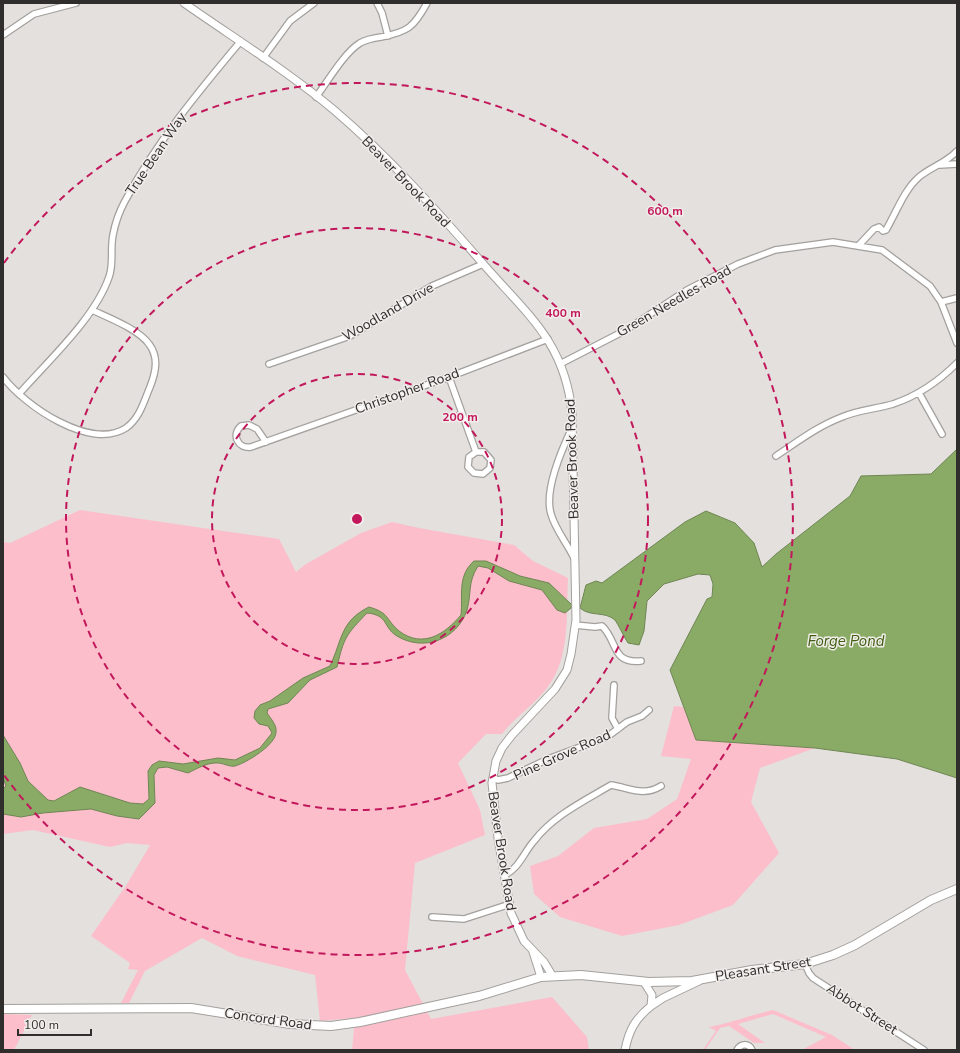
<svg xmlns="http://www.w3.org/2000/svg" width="960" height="1053" font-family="'Nunito Sans',sans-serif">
	<rect width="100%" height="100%" fill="#e3e0dd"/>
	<path fill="#fcbecb" d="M 80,510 L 279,539 L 296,572 L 306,564 L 361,533 L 392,522 L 419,528 L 514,545 L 533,561 L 568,578 C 566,615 571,657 547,688 C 534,705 515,717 502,734 L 486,734 L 458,763 L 480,810 L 485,835 L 415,863 L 405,970 L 431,1019 L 552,997 L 587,1037 L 589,1050 L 352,1050 L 355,1018 L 320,1021 L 315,975 L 237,956 L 202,938 L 145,971 L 129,1003 L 121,1003 L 138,970 L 128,969 L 130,963 L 91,936 L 127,884 L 150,845 L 127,843 L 110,847 L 33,830 L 3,834 L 3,542 L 10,543 Z
		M 674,706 L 684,707 L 696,740 L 815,748 L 760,768 L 751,802 L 779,853 L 733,905 L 679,925 L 622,936 L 560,917 L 534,894 L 530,866 L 558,856 L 594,828 L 647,819 L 677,799 L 691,759 L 661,756 Z
		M 773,1010 L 832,1035 L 855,1050 L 802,1050 L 826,1037 L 773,1014 L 738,1024 L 765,1043 L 754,1043 L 729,1026 L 720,1028 L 705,1050 L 703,1050 L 716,1031 L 709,1027 C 731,1023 751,1015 773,1010 Z
		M 3,1014 L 32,1015 L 14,1050 L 3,1050 Z"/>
	<path fill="#8aab65" stroke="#6f8654" d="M 957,449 L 957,778 L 897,759 L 815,748 L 696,740 L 670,670 L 707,599 L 712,597 L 713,584 L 710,575 L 698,574 L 664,584 L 647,601 L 644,631 L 639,645 L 628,643 C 624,637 618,624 615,620 C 605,611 590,617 580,608 L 586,585 L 596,581 L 602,583 L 685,522 L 706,511 L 735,523 L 754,543 L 762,567 L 776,554 L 850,496 L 861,476 L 931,474 Z
		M 474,561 L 486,561 L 520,576 L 549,583 L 572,605 L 571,608 L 565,613 L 557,610 L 542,590 L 509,581 L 488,568 L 478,566 C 467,584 472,592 467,610 C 457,640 423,652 397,636 C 383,628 389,615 367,613 C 346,635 344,637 337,667 L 310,680 L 288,703 L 268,709 L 267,713 C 271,719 277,725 276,732 C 276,745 246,763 235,766 C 230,767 225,764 219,763 C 208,762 198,768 188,773 L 167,767 L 158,768 L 154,775 L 155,803 L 139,819 L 117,816 L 91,809 L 43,813 L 21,817 L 3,814 L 3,789 L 6,786 L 3,778 L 3,735 L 20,763 L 28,781 L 48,800 L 54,801 L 80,787 L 130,803 L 143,804 L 149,799 L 148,771 L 152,765 L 159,761 L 183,764 L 218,758 L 235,760 L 260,748 L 272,733 L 268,726 L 259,724 L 254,718 L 255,711 L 260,705 L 270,701 L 303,678 L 330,666 C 342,641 340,621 369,607 C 390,613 385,619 399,631 C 423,649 445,634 461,615 C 463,595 457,576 474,561 Z"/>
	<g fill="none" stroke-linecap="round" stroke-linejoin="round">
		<g stroke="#a3a09d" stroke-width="8">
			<path id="minor" d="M 377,3 L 382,13 L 388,36
				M 3,35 L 34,14 L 76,3
				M 263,58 L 290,21 L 314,3
				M 316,97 C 328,81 344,53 360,43 C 367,39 374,38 381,37 C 408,32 414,27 427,3
				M 940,165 L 957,164
				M 859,245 L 874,229 L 879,227 L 883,231 L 886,230 C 896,213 904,190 919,177 C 931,167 946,163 957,151
				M 941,302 L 957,298
				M 269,364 L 350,336 L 432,286 L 483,264
				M 560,364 L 626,330 L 687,290 L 738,264 L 775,250 L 833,242 L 882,250 L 930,286 L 941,302 L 957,343
				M 3,377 C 24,405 90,451 126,428 C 140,418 144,401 150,387 C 156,372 159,357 149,344 C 138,329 109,318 92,310
				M 449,377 L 476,452 L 469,457 L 468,467 L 474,473 L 483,474 L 490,468 L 491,460 L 484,452 L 476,452
				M 919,393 L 942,434
				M 19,394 C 48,361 95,318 109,277 C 114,264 110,249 113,235 C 115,224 119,212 125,201 C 156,143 198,92 240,42
				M 572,428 C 562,449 544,491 551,514 C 555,529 567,543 574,558
				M 266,442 L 257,429 L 249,425 L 241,426 C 231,435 238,449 251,447 L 449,377 L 548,339
				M 776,456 C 797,442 818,426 842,417 C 858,410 876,409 893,404 C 917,396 939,381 957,363
				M 575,625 L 595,627 L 602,626 C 618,641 611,664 641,661
				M 614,685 L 612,718 L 618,729
				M 493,778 L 498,780 L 508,778 L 548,759 L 607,737 L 627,722 L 642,716 L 649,710
				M 504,875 C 519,869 524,852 534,841 C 553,816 584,801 611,785 C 630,788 643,797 661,786
				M 432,917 L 464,919 L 510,904
				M 805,964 L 809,973 L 813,978 L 924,1050
				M 737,1050 C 741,1043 749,1043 752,1050"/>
		</g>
		<g stroke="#a3a09d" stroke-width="9">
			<path id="tertiary" d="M 184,3 C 234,38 287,71 334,110 C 389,157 437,211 485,266 C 528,315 565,343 572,413 L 576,620 L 571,654 L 567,670 L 555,689 L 512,735 L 502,748 L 496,761 L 492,783 L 498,838 L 511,913 L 524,941 L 544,962 L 552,975
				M 533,952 L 541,977
				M 651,1006 L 663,998 L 699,981
				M 625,1050 C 629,1030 635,1019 651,1006 L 652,995 L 644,982"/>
		</g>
		<g stroke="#a3a09d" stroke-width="10">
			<path id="secondary" d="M 3,1009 L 191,1008 L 290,1024 L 331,1026 L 360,1022 L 479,996 L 541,977 L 581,975 L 649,982 L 692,981 L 752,970 L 805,964 L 833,955 L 855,945 L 931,900 L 957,889"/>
		</g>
		<use href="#minor" stroke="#fff" stroke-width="5.5"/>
		<use href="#tertiary" stroke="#fff" stroke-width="7"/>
		<use href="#secondary" stroke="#fff" stroke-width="8"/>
	</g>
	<g fill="none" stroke="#c2185b" stroke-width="2" stroke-dasharray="7 5">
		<circle cx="357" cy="519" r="145"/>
		<circle cx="357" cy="519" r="291"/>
		<path d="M4 263A436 436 0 1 1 4 775"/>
	</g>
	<g text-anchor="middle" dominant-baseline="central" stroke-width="3" stroke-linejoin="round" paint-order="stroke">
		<g font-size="14" fill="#2f2e2c" stroke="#f0edea">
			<text transform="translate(156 154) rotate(-56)">True Bean Way</text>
			<text transform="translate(406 182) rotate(46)">Beaver Brook Road</text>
			<text transform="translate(674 301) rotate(-30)">Green Needles Road</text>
			<text transform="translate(388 312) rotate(-30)">Woodland Drive</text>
			<text transform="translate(407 391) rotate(-20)">Christopher Road</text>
			<text transform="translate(572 459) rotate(-92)">Beaver Brook Road</text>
			<text transform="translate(562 755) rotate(-24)">Pine Grove Road</text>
			<text transform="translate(502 851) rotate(81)">Beaver Brook Road</text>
			<text transform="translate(763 969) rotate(-9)">Pleasant Street</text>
			<text transform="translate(862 1009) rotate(33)">Abbot Street</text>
			<text transform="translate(268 1019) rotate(8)">Concord Road</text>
		</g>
		<g font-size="15" font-style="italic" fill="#405e12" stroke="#f0edea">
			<text x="846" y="641">Forge Pond</text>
		</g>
	</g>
	<circle cx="357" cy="519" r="6" fill="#c2185b" stroke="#f0edea" stroke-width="2"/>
	<g font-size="12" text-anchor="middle" font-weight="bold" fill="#c2185b" stroke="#f0edea" stroke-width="3" stroke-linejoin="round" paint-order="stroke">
		<text x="665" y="215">600 m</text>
		<text x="563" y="317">400 m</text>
		<text x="460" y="421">200 m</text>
	</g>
	<rect width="960" height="1053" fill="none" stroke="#2f2e2c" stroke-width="8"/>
	<path d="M18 1029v6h73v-6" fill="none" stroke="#2f2e2c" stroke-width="2"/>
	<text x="24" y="1029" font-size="12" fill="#2f2e2c" stroke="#f0edea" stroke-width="3" paint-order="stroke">100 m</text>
</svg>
